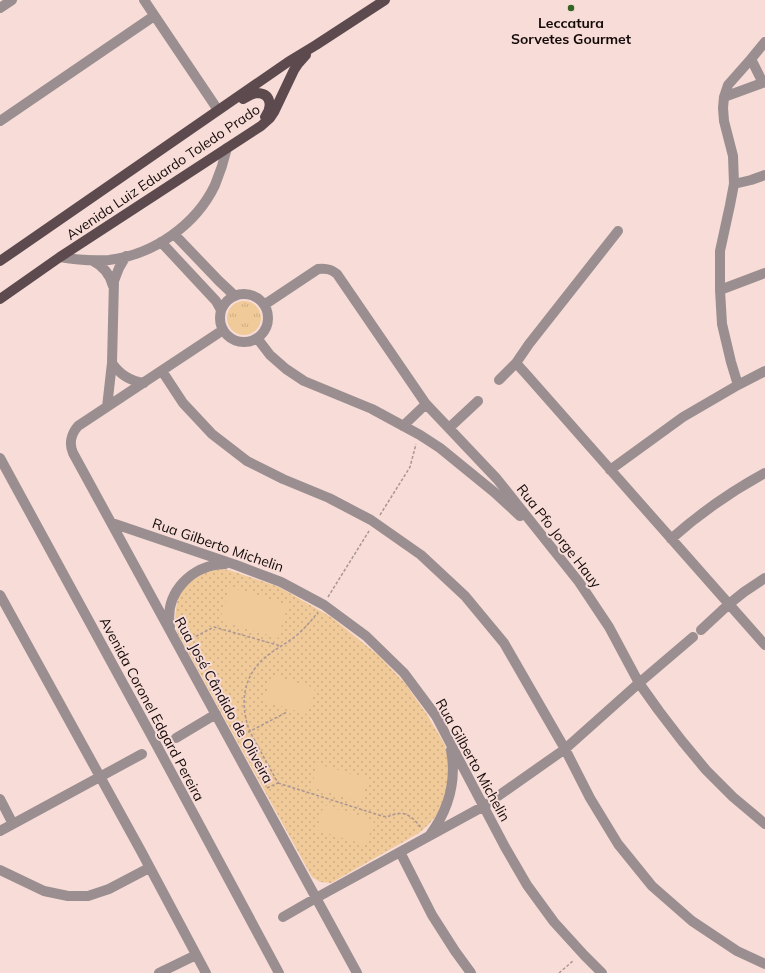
<svg xmlns="http://www.w3.org/2000/svg" width="765" height="973" font-family="Mulish,sans-serif">
	<defs>
		<pattern id="grass-tufts" width="24" height="20" patternUnits="userSpaceOnUse"><rect width="24" height="20" fill="#f1ca9a"/><path d="M3 7l-1-3M5 7V3M7 7l1-3M15 17l-1-3M17 17v-4M19 17l1-3" fill="none" stroke="#ceac83"/></pattern>
		<pattern id="park-dots" width="8" height="8" patternUnits="userSpaceOnUse"><rect width="8" height="8" fill="#f1ca9a"/><path d="M2 2h.1M6 6h.1" fill="none" stroke="#ceac83" stroke-width="1.8" stroke-linecap="round"/></pattern>
	</defs>
	<rect width="100%" height="100%" fill="#f7dcd7"/>
	<path fill="url(#grass-tufts)" d="M227 318a17 17 0 1 1 34 0a17 17 0 1 1-34 0Z"/>
	<path fill="url(#park-dots)" d="M 222,569 L 229,570 L 279,587 L 331,617 L 378,655 L 404,682 L 426,713 L 445,745 L 448,757 L 449,782 L 442,805 L 436,816 L 428,825 L 419,833 L 331,883 L 320,882 L 312,877 L 177,632 L 175,617 L 177,602 L 179,595 L 188,583 L 207,571 Z"/>
	<path fill="#f1ca9a" d="M 230,587 L 288,605 L 278,638 L 220,620 Z
		M 272,675 L 315,688 L 307,714 L 264,701 Z
		M 318,764 L 368,779 L 361,802 L 311,787 Z
		M 324,805 L 374,821 L 366,845 L 316,830 Z"/>
	<g fill="none" stroke-linecap="round" stroke-linejoin="round">
		<path stroke="#ab9693" stroke-width="1.5" stroke-dasharray="3 2" stroke-linecap="butt" d="M 380,515 L 410,467 L 416,444
			M 328,597 L 369,531
			M 187,641 L 214,627 L 281,646
			M 239,737 L 287,712
			M 278,783 L 382,816 C 387,817 390,816 395,814 C 408,811 415,820 422,829
			M 267,788 L 278,783 L 250,732 C 240,706 242,680 262,660 C 273,650 286,644 297,635 C 305,628 312,620 318,612
			M 559,973 L 574,960"/>
		<path stroke="#9a8e90" stroke-width="10" d="M 144,0 L 218,110
			M 0,8 L 12,0
			M 751,59 L 763,83
			M 724,97 L 728,85 L 751,59 L 765,42
			M 0,121 L 154,16
			M 734,184 L 751,180 L 765,175
			M 174,234 L 219,281 L 235,296
			M 161,242 L 216,301 L 221,310
			M 60,257 C 77,260 93,261 109,260 C 153,255 196,225 215,185 C 220,173 224,161 227,148
			M 93,261 C 103,266 110,274 113,286
			M 720,290 L 765,273
			M220 318a24 24 0 1 1 48 0a24 24 0 1 1-48 0Z
			M 264,305 L 318,269 C 326,268 331,269 337,274 L 426,404 L 497,479 L 579,582 L 609,627 L 639,683 L 659,711 L 682,741 L 706,770 L 733,797 L 765,824
			M 223,330 L 78,426 C 71,434 69,444 73,453 L 357,973
			M 257,338 L 270,355 L 286,369 L 304,381 L 372,409 L 420,435 L 440,448 L 494,492 L 520,516
			M 112,363 C 120,375 130,381 144,383
			M 516,363 L 526,374 L 765,645
			M 162,371 L 183,403 L 212,434 L 247,461 L 283,479 L 329,498 L 371,520 L 421,555 L 465,596 L 504,643 L 565,749 L 590,798 L 618,844 L 652,886 L 692,921 L 737,951 L 765,964
			M 499,380 L 516,363 L 529,344 L 618,231
			M 738,385 L 731,362 L 722,324 L 720,290 L 720,251 L 730,205 L 734,184 L 733,156 L 724,121 L 723,108 L 724,97 L 765,82
			M 107,407 L 112,363 L 114,281 L 119,268 L 126,256
			M 403,426 L 426,404
			M 449,428 L 478,401
			M 0,458 L 156,744 L 279,973
			M 610,470 L 683,417 L 738,385 L 765,371
			M 112,523 L 236,565 L 281,582 L 324,605 L 366,636 L 404,673 L 436,716 L 505,847 L 527,885 L 554,922 L 584,955 L 602,973
			M 671,539 C 699,514 732,491 765,473
			M 0,595 L 141,851 L 206,973
			M 170,627 C 164,592 192,565 225,564
			M 701,630 L 729,604 L 744,592 L 765,578
			M 176,738 L 216,714
			M 0,799 L 13,824
			M 0,831 L 142,754
			M 430,835 C 449,809 457,782 451,750
			M 400,852 L 432,915 L 455,951 L 471,973
			M 0,870 L 44,891 L 68,896 L 88,896 L 109,889 L 149,868
			M 283,917 L 316,898 L 484,806 L 565,749 L 639,683 L 693,637
			M 159,973 L 196,955"/>
		<path stroke="#5d4a4e" stroke-width="10" d="M 243,99 C 247,97 252,93 258,93 C 272,94 272,108 265,117
			M 0,261 L 288,62 L 316,45 L 385,0
			M 0,299 L 60,257 L 261,126 L 270,118 L 274,112 L 294,70 L 298,64 L 306,55"/>
	</g>
	<circle fill="#356322" stroke="#f7dcd7" stroke-width="1.5" cx="571" cy="8" r="4"/>
	<g text-anchor="middle" dominant-baseline="central" stroke-width="4" stroke-linejoin="round" paint-order="stroke">
		<g font-size="14" font-weight="bold" fill="#130a09" stroke="#f7dcd7">
			<text x="571" y="23">Leccatura<tspan x="571" dy="16">Sorvetes Gourmet</tspan></text>
		</g>
		<g font-size="14" fill="#130a09" stroke="#f7dcd7">
			<text transform="translate(163 172) rotate(-34)">Avenida Luiz Eduardo Toledo Prado</text>
			<text transform="translate(559 536) rotate(52)">Rua Pfo Jorge Hauy</text>
			<text transform="translate(218 545) rotate(19)">Rua Gilberto Michelin</text>
			<text transform="translate(224 700) rotate(61)">Rua José Cândido de Oliveira</text>
			<text transform="translate(152 709) rotate(62)">Avenida Coronel Edgard Pereira</text>
			<text transform="translate(473 760) rotate(61)">Rua Gilberto Michelin</text>
		</g>
	</g>
</svg>
